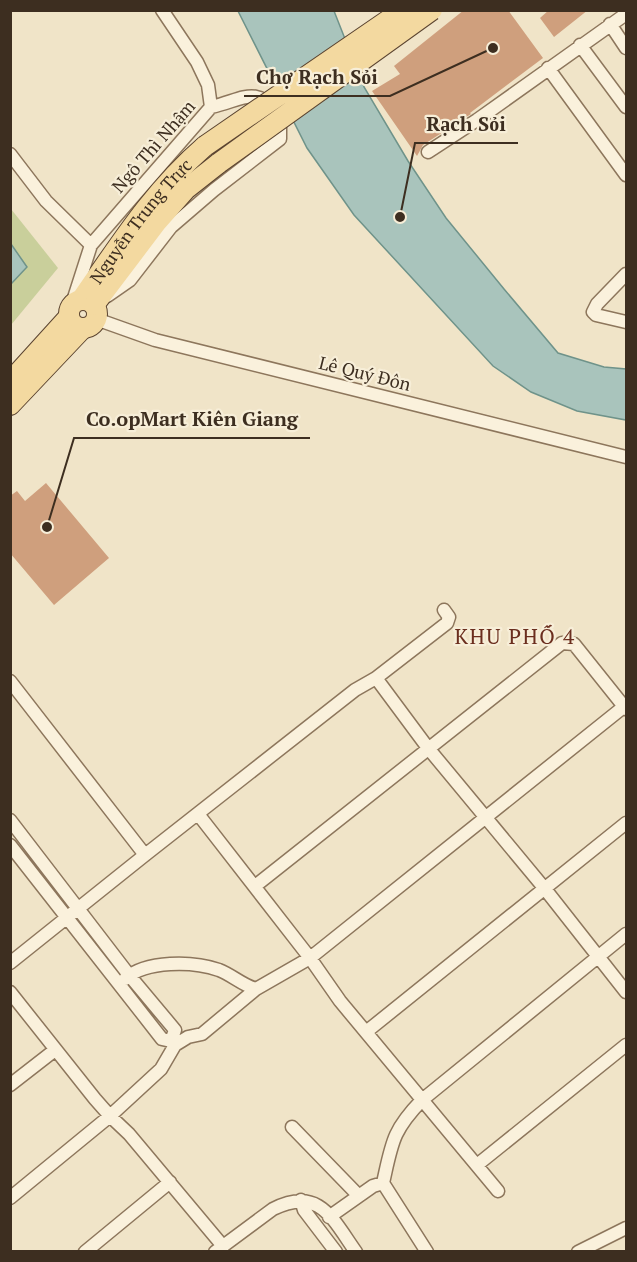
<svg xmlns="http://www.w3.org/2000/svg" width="637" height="1262" font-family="'PT Serif',serif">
	<rect width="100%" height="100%" fill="#f0e4c8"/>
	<path fill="#c9cf9b" d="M 11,209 L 58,268 L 11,325 Z"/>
	<path fill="#a9c4bc" stroke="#6f938a" stroke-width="1.5" d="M 238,11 L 334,11 L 364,87 L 408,161 L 446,218 L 504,289 L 558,353 L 604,367 L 626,369 L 626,420 L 577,411 L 531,392 L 493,366 L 354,215 L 307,148 Z
		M 11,244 L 27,267 L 11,284 L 10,284 Z"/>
	<path fill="#cf9f7d" d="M 464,10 L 508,10 L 543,58 L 470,113 L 471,114 L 423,145 L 417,156 L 372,91 L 400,74 L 394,66 Z
		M 549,10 L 588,10 L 554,37 L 540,18 Z
		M 46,483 L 109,558 L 54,605 L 10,553 L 10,496 L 17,491 L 25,501 Z"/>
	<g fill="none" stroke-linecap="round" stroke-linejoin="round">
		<g stroke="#8d765c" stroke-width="15">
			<path id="street" d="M 610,24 L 626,48
				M 580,45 L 626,107
				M 548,68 L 626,175
				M 428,152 L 477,120 L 626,14
				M 10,154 L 46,201 L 91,245
				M 626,274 L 597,304 L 593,312 L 596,315 L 626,322
				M 107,296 L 130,280 L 171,227 L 214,190 L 280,139 L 280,114 C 255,84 243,100 211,107
				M 72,304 L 91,245 L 211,107 L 208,85 L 197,62 L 162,10
				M 96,319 L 155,340 L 626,457
				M 376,678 L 428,748 L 545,889 L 626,992
				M 10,681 L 145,855
				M 198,814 L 310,958 L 340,1001 L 498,1191
				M 10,820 L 129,975 L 175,1030 L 171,1041
				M 10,845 L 162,1039 L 171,1041 L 175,1045
				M 255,886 L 562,643 L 574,644 L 626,709
				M 10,963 L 145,855 L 355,690 L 376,678 L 447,623 L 449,617 L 444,610
				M 125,979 C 146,960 193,961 219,970 C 232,975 242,985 256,989
				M 10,992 L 95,1099 L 110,1116 L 129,1134 L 222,1245
				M 366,1032 L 626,823
				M 10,1085 L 55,1050
				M 292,1127 L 358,1195
				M 477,1165 L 626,1045
				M 383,1183 C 392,1143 392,1131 422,1100 L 626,934
				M 10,1198 L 110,1116 L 161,1069 L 175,1045 L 188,1037 L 202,1034 L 256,989 L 310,958 L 626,705
				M 301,1200 L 304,1210 L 336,1252
				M 329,1217 L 373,1186 L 383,1183 L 427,1252
				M 85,1252 L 170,1182
				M 215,1252 L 273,1209 C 319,1186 332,1218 356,1252
				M 578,1252 L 626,1228"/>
		</g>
		<g stroke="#5b4430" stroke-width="22">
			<g id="primary">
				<circle cx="83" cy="314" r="14"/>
				<path id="s1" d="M 81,300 C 120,244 153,191 205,146"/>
				<path d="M 94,305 L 156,223 L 186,189 L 219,163"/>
				<path d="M 10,382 L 68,318"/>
				<path d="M 10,405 L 82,329"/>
			</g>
		</g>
		<use href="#street" stroke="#faf1dc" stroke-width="12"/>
		<use href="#primary" stroke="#f3d9a0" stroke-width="20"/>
		<g stroke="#5b4430" stroke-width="22" stroke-linecap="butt">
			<path id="primary-bridge" d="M 205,146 L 403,10
				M 219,163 L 432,10"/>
		</g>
		<use href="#primary-bridge" stroke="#f3d9a0" stroke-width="20"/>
	</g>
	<g text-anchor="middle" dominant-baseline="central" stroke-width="4.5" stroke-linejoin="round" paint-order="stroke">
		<g font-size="18" fill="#3d2e20" stroke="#f7eed8">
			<text transform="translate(153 146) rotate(-49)">Ngô Thì Nhậm</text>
			<text stroke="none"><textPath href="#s1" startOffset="99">Nguyễn Trung Trực</textPath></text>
			<text transform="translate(365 373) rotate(14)">Lê Quý Đôn</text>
		</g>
		<g font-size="21" letter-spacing="1.5" fill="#6b2e1e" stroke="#f7eed8">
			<text x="515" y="636">KHU PHỐ 4</text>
		</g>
	</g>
	<path fill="none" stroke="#3d2e20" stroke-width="2" d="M493 48L390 96H244M400 217L415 143H518M47 527L74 438H310"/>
	<g fill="#3d2e20" stroke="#f7eed8" stroke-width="2">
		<circle cx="493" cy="48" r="6"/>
		<circle cx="400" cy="217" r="6"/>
		<circle cx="47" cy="527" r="6"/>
	</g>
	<g font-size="20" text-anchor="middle" font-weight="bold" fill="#3d2e20" stroke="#f7eed8" stroke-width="4.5" stroke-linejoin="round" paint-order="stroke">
		<text x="317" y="84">Chợ Rạch Sỏi</text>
		<text x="466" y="131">Rạch Sỏi</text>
		<text x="192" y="426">Co.opMart Kiên Giang</text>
	</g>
	<rect width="637" height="1262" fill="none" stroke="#3d2e20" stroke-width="24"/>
</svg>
